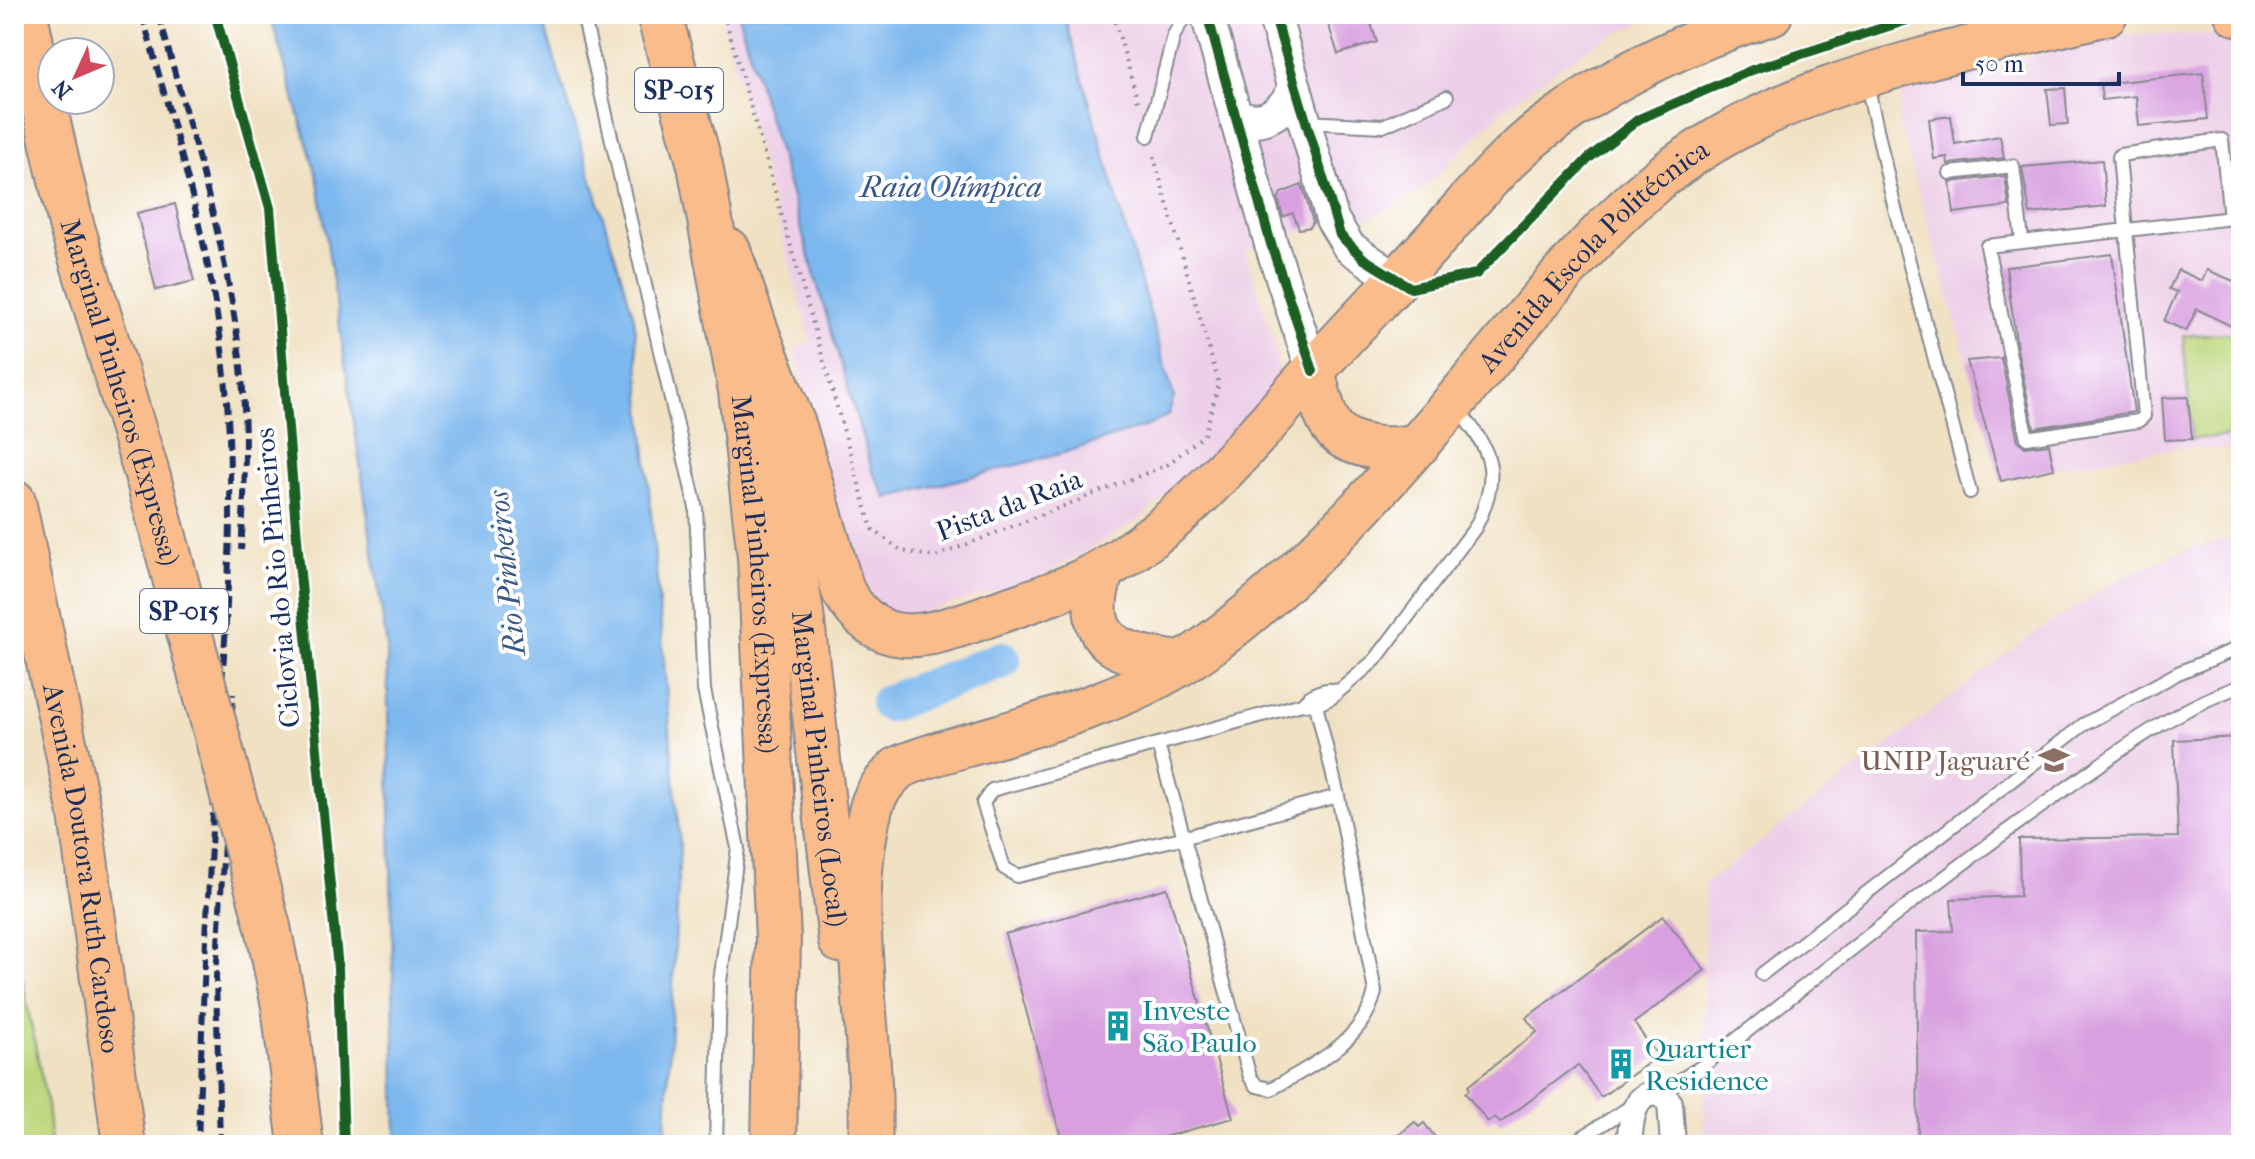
<svg xmlns="http://www.w3.org/2000/svg" width="2255" height="1159" font-family="'IM FELL French Canon',serif">
	<rect width="100%" height="100%" fill="#fff"/>
	<filter id="ink" filterUnits="userSpaceOnUse"><feTurbulence type="fractalNoise" baseFrequency=".0125" numOctaves="2"/><feDisplacementMap in="SourceGraphic" scale="16" xChannelSelector="R" yChannelSelector="G"/><feConvolveMatrix kernelMatrix="1 2 1 2 8 2 1 2 1" color-interpolation-filters="sRGB"/></filter>
	<filter id="wash" filterUnits="userSpaceOnUse"><feTurbulence type="fractalNoise" baseFrequency=".006" numOctaves="4" result="noise"/><feDisplacementMap in="SourceGraphic" scale="32" xChannelSelector="R" yChannelSelector="G"/><feGaussianBlur stdDeviation="1.8" result="paint"/><feColorMatrix in="noise" values="0 0 0 0 0 0 0 0 0 0 0 0 0 0 0 0 0 1.4 0 .05"/><feComposite in="paint" operator="in"/></filter>
	<g filter="url(#wash)">
		<rect width="100%" height="100%" fill="#f0e1c3"/>
		<path fill="#edd0e8" d="M 720,14 L 1661,14 L 1601,41 L 1564,64 L 1500,112 L 1421,192 L 1355,225 L 1338,182 L 1320,226 L 1245,251 L 1274,341 L 1281,384 L 1211,457 L 1135,522 L 1043,576 L 902,619 L 859,596 L 794,348 L 811,342 Z
			M 2208,34 L 2241,42 L 2241,451 L 2185,447 L 2070,465 L 2001,481 L 1898,120 L 1903,89 L 2116,35 Z
			M 2241,536 L 2241,1145 L 1704,1145 L 1705,884 L 2030,636 L 2126,575 L 2191,548 Z"/>
		<path fill="#bdd67c" stroke="#6c826d" stroke-width="2" d="M 2241,332 L 2241,435 L 2192,439 L 2183,336 Z
			M 14,937 L 47,1105 L 51,1145 L 14,1145 Z"/>
		<path fill="#7cb7ee" stroke="#4c73a6" stroke-width="2" d="M 270,14 L 541,14 L 634,317 L 680,845 L 665,1145 L 396,1145 L 387,647 L 318,181 Z
			M 738,14 L 1064,14 L 1174,397 L 1168,415 L 1150,425 L 1060,454 L 887,498 L 872,470 Z"/>
		<g fill="none" stroke-linecap="round" stroke-linejoin="round">
			<path stroke="#7cb7ee" stroke-width="38" d="M 889,703 L 1002,660"/>
		</g>
		<g id="blocks">
			<path fill="#d9a0e0" d="M 1325,14 L 1368,14 L 1377,42 L 1338,54 Z
				M 2203,73 L 2208,119 L 2139,126 L 2136,96 L 2102,100 L 2100,84 Z
				M 2065,88 L 2068,124 L 2051,125 L 2047,89 Z
				M 1951,116 L 1955,144 L 2000,136 L 2004,158 L 1948,164 L 1947,157 L 1934,159 L 1929,119 Z
				M 2102,160 L 2106,206 L 2030,214 L 2022,167 Z
				M 2005,176 L 2009,206 L 1954,213 L 1950,182 Z
				M 1302,185 L 1313,222 L 1310,227 L 1299,229 L 1293,213 L 1283,217 L 1278,199 L 1281,193 Z
				M 175,204 L 194,281 L 156,290 L 137,213 Z
				M 2112,254 L 2134,412 L 2034,428 L 2017,348 L 2006,267 Z
				M 2178,270 L 2202,281 L 2207,270 L 2241,284 L 2241,331 L 2197,309 L 2186,331 L 2164,321 L 2177,292 L 2169,289 Z
				M 2001,358 L 2018,441 L 2025,447 L 2049,444 L 2054,469 L 2001,481 L 1967,361 Z
				M 2188,397 L 2192,439 L 2165,440 L 2162,398 Z
				M 2241,737 L 2241,1145 L 1918,1145 L 1916,932 L 1953,931 L 1951,899 L 2020,896 L 2019,839 L 2178,837 L 2174,740 Z
				M 1167,888 L 1233,1118 L 1134,1145 L 1063,1145 L 1005,934 Z
				M 1663,916 L 1705,970 L 1634,1023 L 1658,1056 L 1601,1097 L 1578,1065 L 1500,1123 L 1495,1117 L 1488,1122 L 1465,1093 L 1469,1090 L 1468,1086 L 1537,1032 L 1526,1018 Z
				M 1415,1122 L 1419,1127 L 1424,1123 L 1441,1145 L 1386,1145 Z"/>
		</g>
	</g>
	<g filter="url(#ink)">
		<use href="#blocks" fill-opacity="0" stroke="#868890" stroke-width="2"/>
		<g fill="none" stroke-linecap="round" stroke-linejoin="round">
			<g stroke="#868890" stroke-width="16">
				<path id="service" d="M 583,14 L 696,508 L 704,690 L 738,848 L 720,982 L 716,1145
					M 1867,84 L 1893,201 L 1970,492
					M 1306,122 L 1383,126 L 1447,97
					M 1148,136 L 1174,35 L 1186,14
					M 1950,173 L 2013,166 L 2022,240
					M 2230,218 L 2222,140 L 2120,155 L 2119,157 L 2144,416 L 2138,421 L 2027,438 L 1987,246 L 2241,217
					M 1302,704 C 1310,694 1325,687 1337,691
					M 1158,744 L 1250,1077 L 1257,1086 L 1271,1089 C 1313,1065 1363,1042 1375,992 L 1338,796 L 1316,705
					M 1338,796 L 1186,837 L 1017,876 L 1004,868 L 983,803 L 992,790 L 1302,704 L 1316,705 L 1331,698 L 1375,660 L 1475,528 C 1501,477 1494,452 1458,410
					M 1762,974 L 2083,725 L 2178,673 L 2241,647
					M 1660,1093 L 1704,1065 C 1819,975 1934,882 2053,798 C 2112,756 2172,710 2241,686
					M 1570,1145 L 1633,1105"/>
			</g>
			<g stroke="#868890" stroke-width="28">
				<path id="minor" d="M 1629,1145 C 1631,1123 1631,1092 1660,1093 L 1670,1103 L 1673,1145"/>
			</g>
			<g stroke="#868890" stroke-width="36">
				<path id="tertiary" d="M 1207,14 L 1271,244 L 1313,371
					M 1274,14 L 1332,219 L 1349,247 L 1397,280
					M 1235,113 C 1260,131 1285,111 1295,87"/>
			</g>
			<g stroke="#868890" stroke-width="46">
				<g id="trunk">
					<path d="M 2236,14 L 2241,15"/>
					<path id="s1" d="M 729,250 L 758,334 L 802,613 L 840,941"/>
					<path d="M 758,334 L 795,427 L 843,591 C 878,651 921,639 979,619 C 1020,604 1065,592 1102,570 C 1186,522 1249,443 1312,372 C 1349,330 1389,290 1427,248 C 1464,208 1501,160 1545,127 C 1612,77 1691,39 1771,14"/>
					<path d="M 1313,371 C 1318,387 1322,412 1331,425 C 1347,450 1394,452 1419,444"/>
					<path id="s2" d="M 14,501 L 80,814 L 124,1145"/>
					<path d="M 1103,570 C 1078,642 1118,656 1181,663"/>
					<path id="s3" d="M 870,1145 C 876,1035 843,917 871,808 C 875,792 886,780 898,768 C 926,755 959,748 989,739 C 1064,717 1142,694 1205,648 C 1314,568 1403,463 1489,361 C 1541,299 1592,235 1654,183 C 1780,79 1953,54 2106,14"/>
				</g>
			</g>
			<g stroke="#868890" stroke-width="48">
				<g id="motorway">
					<path d="M 25,14 L 39,83"/>
					<path id="s4" d="M 659,14 L 700,165 L 741,391 L 760,557 L 778,939 L 774,1145"/>
				</g>
			</g>
			<path stroke="#868890" stroke-width="4" stroke-dasharray="2 6" stroke-linecap="butt" d="M 724,14 L 872,529 L 902,551 L 935,557 L 1167,465 L 1204,435 L 1219,384 L 1152,151
				M 1113,14 L 1139,104"/>
			<use href="#service" stroke="#fff" stroke-width="12"/>
			<use href="#minor" stroke="#fff" stroke-width="24"/>
			<use href="#tertiary" stroke="#fff" stroke-width="32"/>
			<use href="#trunk" stroke="#f9bc8a" stroke-width="42"/>
			<use href="#motorway" stroke="#f9bc8a" stroke-width="44"/>
			<path stroke="#1b2f5e" stroke-width="6" stroke-dasharray="12 6" stroke-linecap="butt" d="M 142,14 C 174,130 211,246 224,367 C 238,502 225,636 216,771 C 207,895 202,1020 198,1145
				M 159,14 C 190,134 231,254 242,378 C 247,435 245,493 241,550
				M 220,1145 L 216,977 L 233,694"/>
			<g stroke="#868890" stroke-width="48" stroke-linecap="butt">
				<g id="motorway-bridge">
					<path id="s5" d="M 39,83 L 71,224 L 149,481 L 268,927 L 284,1006 L 301,1145"/>
				</g>
			</g>
			<use href="#motorway-bridge" stroke="#f9bc8a" stroke-width="44"/>
			<g stroke="#fff" stroke-width="15">
				<path id="cycleway" d="M 215,14 L 270,208 L 299,563 L 338,969 L 344,1145
					M 1207,14 L 1271,244 L 1313,371
					M 1274,14 L 1340,235 L 1364,259 L 1411,288 L 1476,274 L 1589,158 L 1639,119 L 1752,70 L 1926,14"/>
			</g>
			<use href="#cycleway" stroke="#1b5e20" stroke-width="10"/>
		</g>
	</g>
	<defs>
		<g id="university-bare" transform="scale(2.4)"><path d="M0-5L7-2L0 1L-7-2ZM-4 1L0 2.5L4 1V4Q0 6-4 4Z" fill="#8d6e63" stroke="#fff" stroke-width="2.5" paint-order="stroke"/></g>
		<g id="building-bare" transform="scale(2.4)"><path d="M-4-6H4V6H1V3H-1V6H-4ZM-2.5-4.3h1.7v1.8h-1.7ZM.8-4.3h1.7v1.8H.8ZM-2.5-1h1.7V.8h-1.7ZM.8-1h1.7V.8H.8Z" fill="#0f9aa8" stroke="#fff" stroke-width="2.5" paint-order="stroke"/></g>
	</defs>
	<g fill-rule="evenodd">
		<use href="#university-bare" x="2054" y="760"/>
		<use href="#building-bare" x="1118" y="1026"/>
		<use href="#building-bare" x="1621" y="1064"/>
	</g>
	<g text-anchor="middle" dominant-baseline="central" stroke-width="8" stroke-linejoin="round" paint-order="stroke">
		<g fill="#fff" stroke="#5f6d8e" stroke-width="2">
			<rect x="635" y="68" width="88" height="44" rx="6"/>
			<rect x="140" y="589" width="88" height="44" rx="6"/>
		</g>
		<g font-size="26" font-weight="bold" fill="#1b2f5e">
			<text x="679" y="90">SP-015</text>
			<text x="184" y="611">SP-015</text>
		</g>
		<g font-size="28" fill="#1b2f5e" stroke="#fff">
			<text stroke="none"><textPath href="#s3" startOffset="1272">Avenida Escola Politécnica</textPath></text>
			<text stroke="none"><textPath href="#s5" startOffset="320">Marginal Pinheiros (Expressa)</textPath></text>
			<text transform="translate(1009 505) rotate(-21)">Pista da Raia</text>
			<text stroke="none"><textPath href="#s4" startOffset="570">Marginal Pinheiros (Expressa)</textPath></text>
			<text transform="translate(277 578) rotate(-95)">Ciclovia do Rio Pinheiros</text>
			<text stroke="none"><textPath href="#s1" startOffset="528">Marginal Pinheiros (Local)</textPath></text>
			<text stroke="none"><textPath href="#s2" startOffset="374">Avenida Doutora Ruth Cardoso</textPath></text>
		</g>
		<g font-size="28" fill="#785e54" stroke="#fff" text-anchor="end">
			<text x="2030" y="760">UNIP Jaguaré</text>
		</g>
		<g font-size="28" fill="#0d838f" stroke="#fff" text-anchor="start">
			<text x="1142" y="1010">Investe<tspan x="1142" dy="32">São Paulo</tspan></text>
			<text x="1645" y="1048">Quartier<tspan x="1645" dy="32">Residence</tspan></text>
		</g>
		<g font-size="30" font-style="italic" fill="#385889" stroke="#fff">
			<text x="951" y="187">Raia Olímpica</text>
			<text transform="translate(507 573) rotate(-96)">Rio Pinheiros</text>
		</g>
	</g>
	<rect width="2255" height="1159" fill="none" stroke="#fff" stroke-width="48"/>
	<g transform="translate(76 76) rotate(226)"><circle r="38" fill="#ffffff" stroke="#a4acbf" stroke-width="2"/>
	<path d="M0-6L14 30L0 20L-14 30Z" fill="#d1495b"/>
	<text y="-12" font-size="22" font-weight="bold" text-anchor="middle" fill="#1b2f5e">N</text>
	</g>
	<path d="M1963 72v12h156v-12" fill="none" stroke="#1b2f5e" stroke-width="4"/>
	<text x="1975" y="72" font-size="24" fill="#1b2f5e" stroke="#ffffff" stroke-width="6" paint-order="stroke">50 m</text>
</svg>
